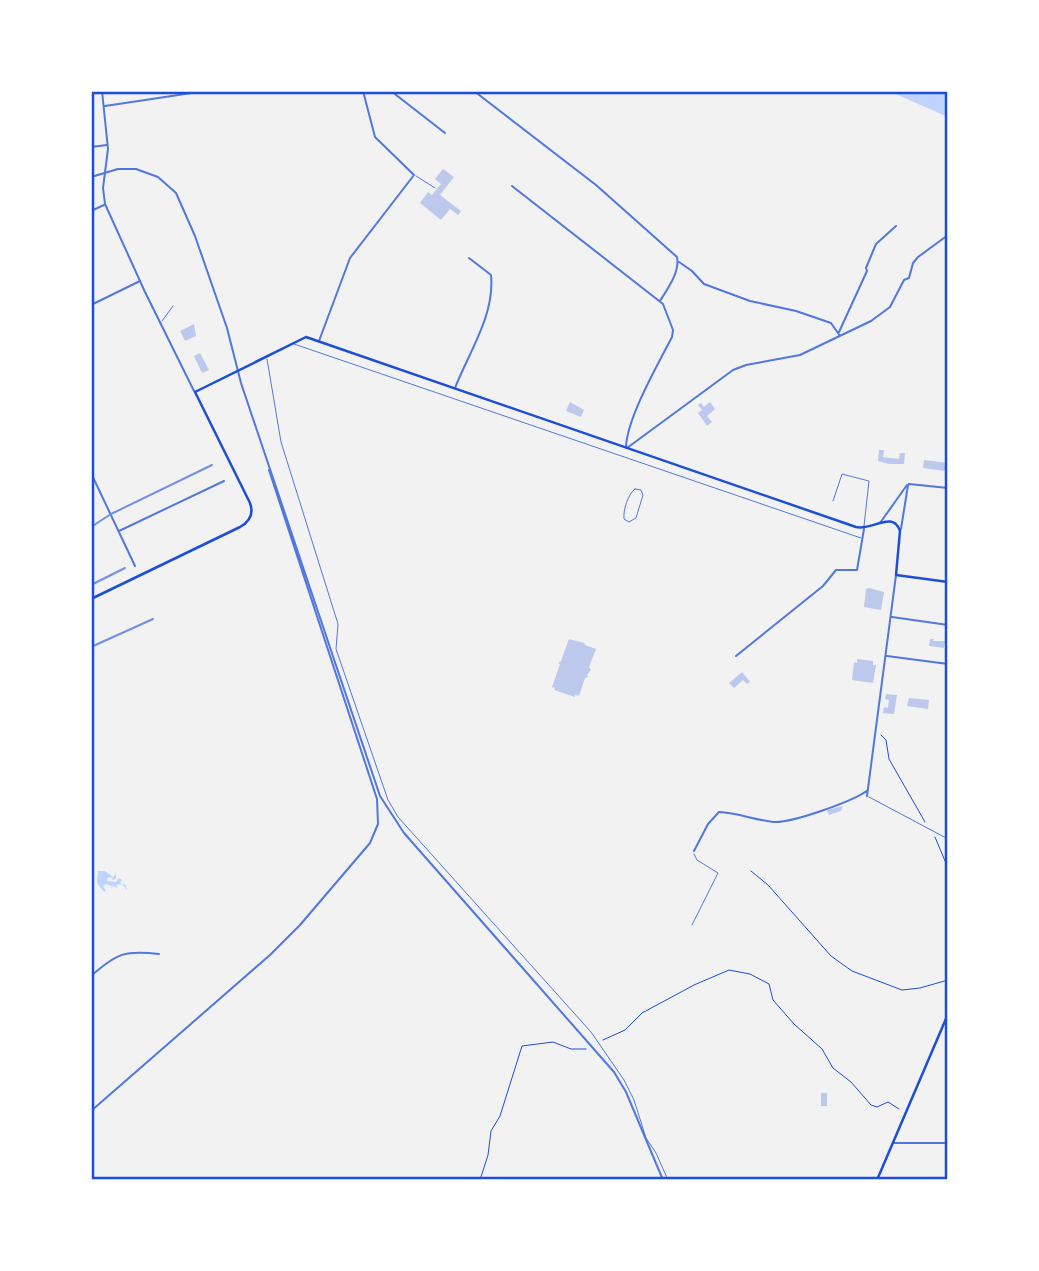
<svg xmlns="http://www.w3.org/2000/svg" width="1039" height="1271" font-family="'Source Sans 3',sans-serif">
	<rect width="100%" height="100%" fill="#f2f2f2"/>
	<path fill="#bfd3fe" d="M 889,91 L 948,91 L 948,117 L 891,92 Z
		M 98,871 L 105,871 L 113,877 L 116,874 L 116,879 L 112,880 L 113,878 L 108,877 L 107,881 L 116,882 L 119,878 L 122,880 L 120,883 L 126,885 L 127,890 L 122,884 L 116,885 L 118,888 L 113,886 L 111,889 L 112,886 L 106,884 L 103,886 L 106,891 L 104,892 L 97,883 Z"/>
	<path fill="#bdc9ec" d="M 443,169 L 454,177 L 440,195 L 461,211 L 458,215 L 450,209 L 441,220 L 420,203 L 428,192 L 432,195 L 441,184 L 435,179 Z
		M 194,324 L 196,336 L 185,341 L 180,331 Z
		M 200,353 L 209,370 L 202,373 L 194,356 Z
		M 570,402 L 584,410 L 581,417 L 566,411 Z
		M 710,402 L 715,409 L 707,416 L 712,422 L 707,426 L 698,413 L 702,410 L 698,405 L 701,403 L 704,407 Z
		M 879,450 L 884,450 L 883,457 L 899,459 L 900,453 L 905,453 L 904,464 L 889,464 L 878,461 Z
		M 924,460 L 948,463 L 948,466 L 946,466 L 945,471 L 923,468 Z
		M 869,588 L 884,592 L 881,610 L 864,607 L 866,589 Z
		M 569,639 L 584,643 L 585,645 L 596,649 L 589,667 L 591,670 L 587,675 L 588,677 L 585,678 L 579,696 L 575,695 L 575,697 L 554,690 L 555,688 L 552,687 L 560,664 L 558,663 L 561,661 Z
		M 930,639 L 934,639 L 933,641 L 945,641 L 944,648 L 929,646 Z
		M 857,659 L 873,661 L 873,665 L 876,665 L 873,683 L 852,680 L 854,662 L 857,663 Z
		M 742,672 L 750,682 L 747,684 L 743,680 L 734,688 L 729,683 Z
		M 886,694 L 897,695 L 894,714 L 883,713 L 884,707 L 888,708 L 888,706 L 889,700 L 885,699 Z
		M 909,698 L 929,700 L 928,709 L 907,706 Z
		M 843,806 L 841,811 L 829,815 L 827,810 Z
		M 821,1093 L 827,1093 L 827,1106 L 821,1106 Z"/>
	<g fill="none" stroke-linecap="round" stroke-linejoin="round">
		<path stroke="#1d4ed8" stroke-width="1" d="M 881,735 L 886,740 L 889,759 L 925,822
			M 935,837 L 948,868
			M 751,871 L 768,885 L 831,956 L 852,971 L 902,990 L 920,988 L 948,980
			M 603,1040 L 625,1030 L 642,1013 L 694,985 L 729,970 L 750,974 L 769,984 L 773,1000 L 794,1024 L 822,1049 L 833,1068 L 851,1082 L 871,1105 L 877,1107 L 888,1102 L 899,1109
			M 480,1180 L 488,1155 L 491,1131 L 500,1116 L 522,1046 L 553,1042 L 571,1049 L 586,1049"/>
		<path stroke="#5277de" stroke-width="1" d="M 416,176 L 435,188
			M 162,321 L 173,306
			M 635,489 L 641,490 L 643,495 L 636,518 L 629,522 L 624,519 C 623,510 628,494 635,489 Z
			M 833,501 L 842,474 L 869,481 L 864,526
			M 692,925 L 718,873 L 697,860 L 694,854"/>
		<path stroke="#5277de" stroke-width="1" d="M 294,344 L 861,538
			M 267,359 L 281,442 L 338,624 L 336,649 L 388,800 L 398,817 L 591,1032 L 624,1080 L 634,1100 L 646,1138 L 656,1153 L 668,1180
			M 869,797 L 948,839"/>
		<path stroke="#5277de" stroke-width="2" d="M 391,91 L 445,133
			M 474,91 L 596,185 L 677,257 C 680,272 668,288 660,301
			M 91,147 L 107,145
			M 91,177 L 118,169 L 136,169 L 158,177 L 176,193 L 195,236 L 227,328 L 241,383 L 380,796 L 404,833 L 614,1072 L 626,1092 L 663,1180
			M 512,186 L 663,304 L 673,330 L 672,337 C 658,364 627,418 626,447
			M 91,211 L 104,205
			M 679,262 L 692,271 L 704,284 L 750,301 L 796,311 L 831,323 L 840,336
			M 91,305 L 140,281
			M 839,332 L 867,271 L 866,268 L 876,244 L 896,226
			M 319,341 L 350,258 L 414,175 L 375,137 L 363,91
			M 455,388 C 469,352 495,315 491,275 L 469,258
			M 627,448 L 733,370 L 746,365 L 800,355 L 871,321 L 890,307 L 904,280 L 909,278 L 913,263 L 918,257 L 948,235
			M 91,473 L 135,566
			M 119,531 L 224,481
			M 892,617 L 948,625
			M 736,656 L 823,586 L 836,570 L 857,570 L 864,529
			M 887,656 L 948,664
			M 867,796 L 896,575
			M 694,851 L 708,824 L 719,812 C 738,813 755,820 774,822 C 792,823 854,801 868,790
			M 91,976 C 117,953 125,950 159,954
			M 91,1111 L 270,955 L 300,925 L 370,843 L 378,824 L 377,799 L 269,470
			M 894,1143 L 948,1143"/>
		<path stroke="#5277de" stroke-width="2" d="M 102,91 L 108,149 L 103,188 L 105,204 L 145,292 L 194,391
			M 105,106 L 205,91
			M 909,484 L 948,488
			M 880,523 L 907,485
			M 901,529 L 908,485"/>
		<path stroke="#1d4ed8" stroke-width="2.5" d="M 91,599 L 240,527 C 249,522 254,514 250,503 L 195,392 L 306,337 L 856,527 C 872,531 893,510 900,531 L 896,575 L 948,582
			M 877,1180 L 948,1014"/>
		<path stroke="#7290e2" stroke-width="2" d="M 91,527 L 111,514 L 212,465
			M 91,585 L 125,568
			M 91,647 L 153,619"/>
	</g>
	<rect width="1039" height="1271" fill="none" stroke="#ffffff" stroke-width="186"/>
	<rect x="93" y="93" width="853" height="1085" fill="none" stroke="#1d4ed8" stroke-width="2.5"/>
</svg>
